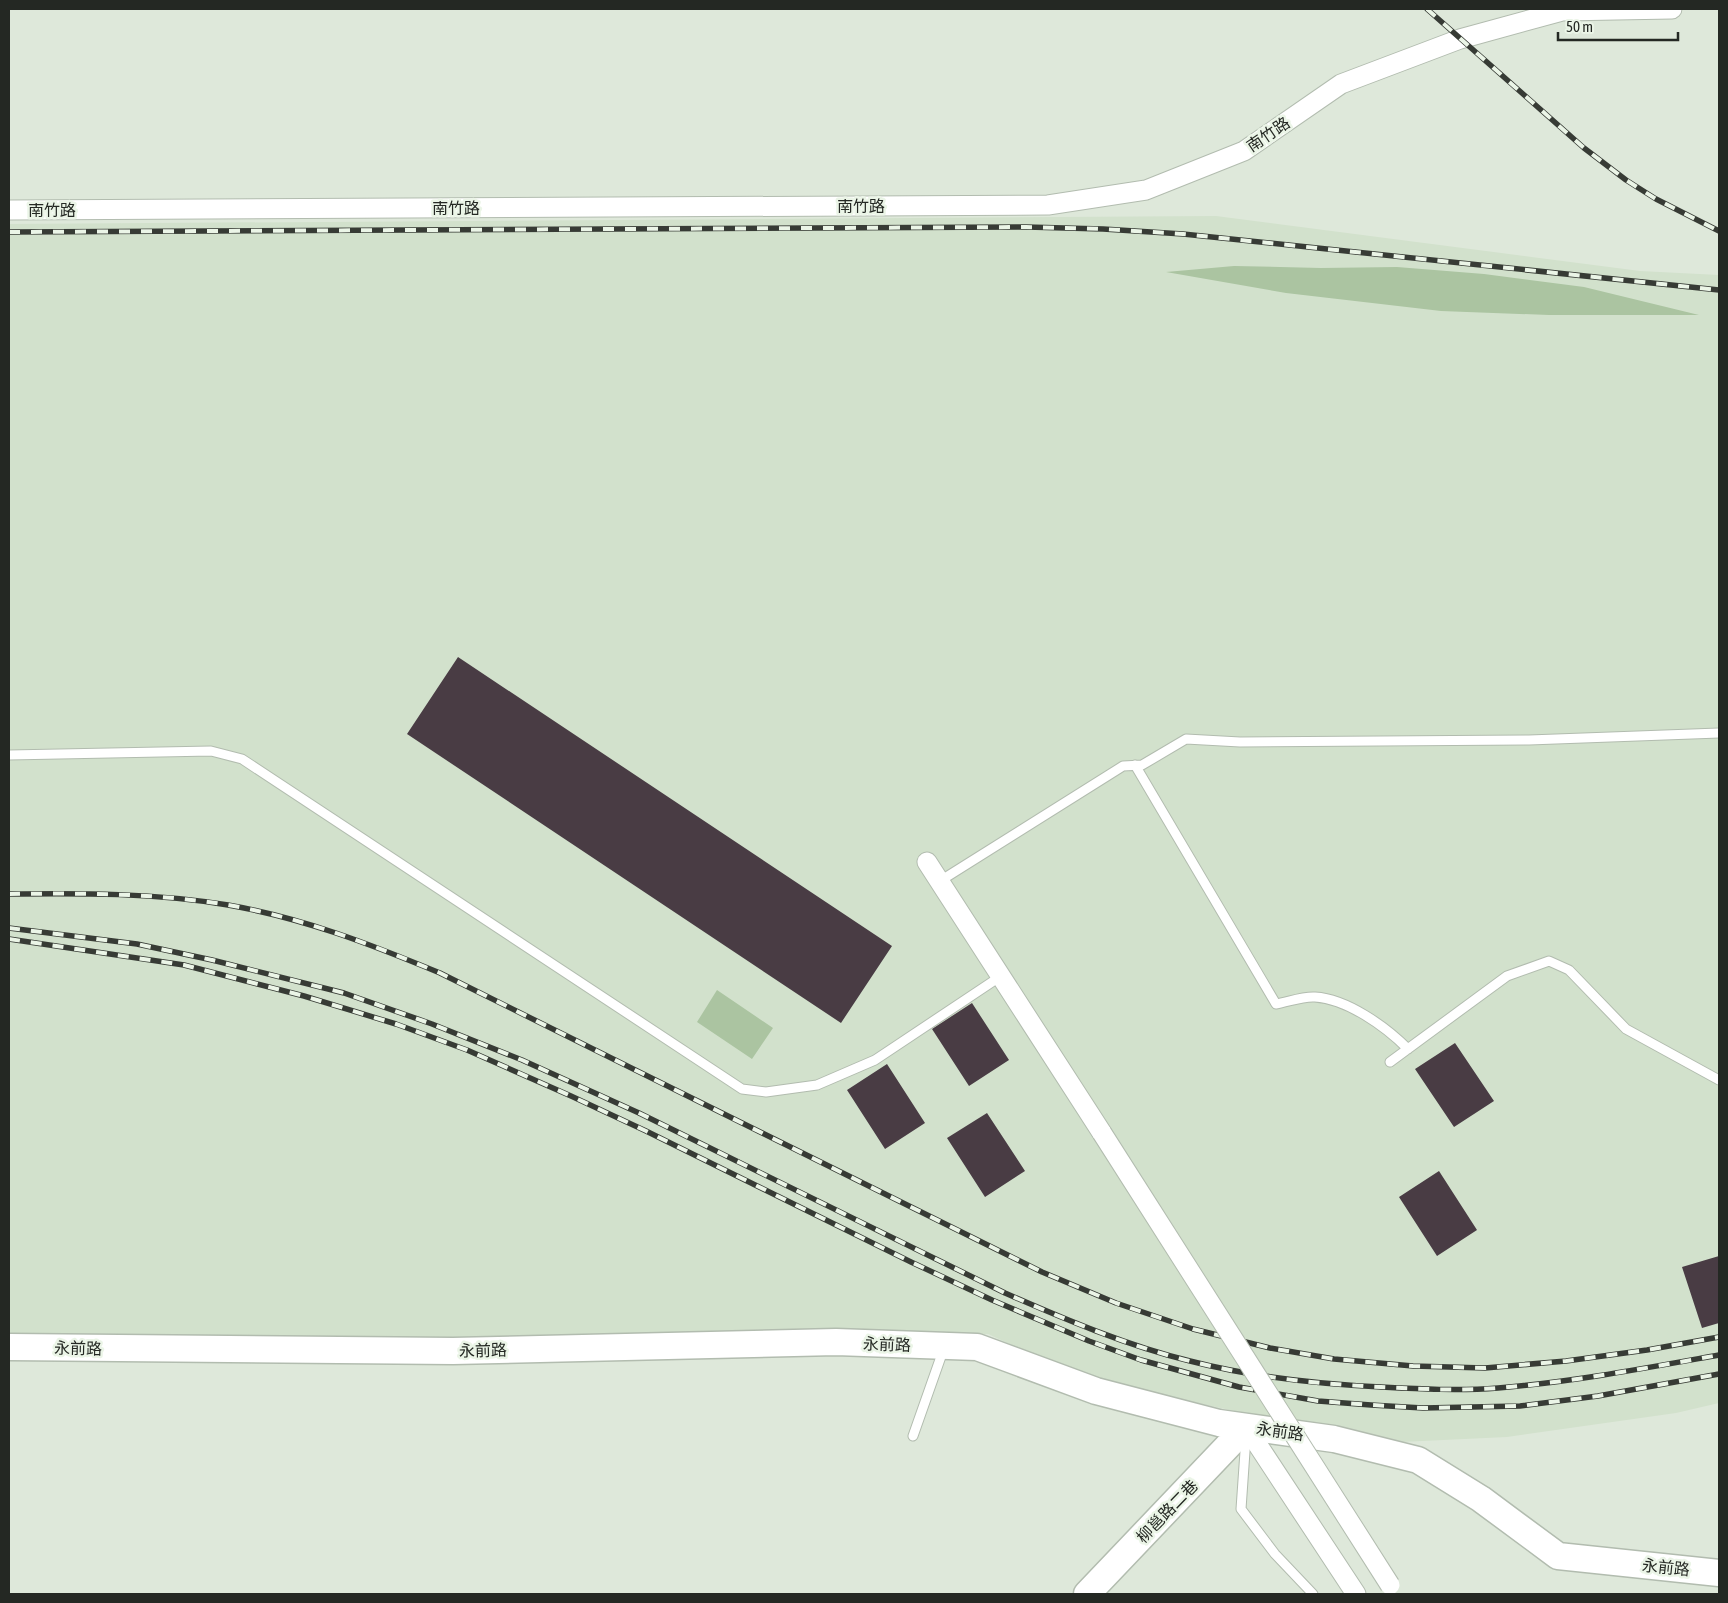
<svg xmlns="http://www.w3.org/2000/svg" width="1728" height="1603" font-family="'Asap Condensed','Noto Sans SC',sans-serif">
	<rect width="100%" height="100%" fill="#dee8da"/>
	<path fill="#d2e1cc" d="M 1216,216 L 1640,271 L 1719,275 L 1719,1403 L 1676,1413 L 1507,1437 L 1401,1442 L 1239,1412 L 1084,1378 L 988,1334 L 9,1340 L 9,224 Z"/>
	<path fill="#abc4a1" d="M 1234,266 L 1321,268 L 1397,267 L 1484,274 L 1584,287 L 1699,315 L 1549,315 L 1441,311 L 1286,293 L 1166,272 Z
		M 717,990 L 773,1028 L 752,1059 L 697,1022 Z"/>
	<path fill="#493c44" d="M 458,657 L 892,946 L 841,1023 L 407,734 Z
		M 972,1003 L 1009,1060 L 969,1086 L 932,1029 Z
		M 1455,1043 L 1494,1101 L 1454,1127 L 1415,1069 Z
		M 887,1064 L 925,1123 L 885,1149 L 847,1090 Z
		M 987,1113 L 1025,1171 L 985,1197 L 947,1138 Z
		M 1439,1171 L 1477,1230 L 1437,1256 L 1399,1197 Z
		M 1719,1256 L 1719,1323 L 1702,1328 L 1682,1267 Z"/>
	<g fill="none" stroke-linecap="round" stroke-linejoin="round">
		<g stroke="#b2bcaf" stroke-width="11">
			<path id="lane" d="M 9,755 L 211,751 L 242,759 L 742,1089 L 766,1092 L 817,1085 L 875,1060 L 1001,976
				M 1135,765 L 1276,1004 C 1288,1002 1303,996 1315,997 C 1347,999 1385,1026 1408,1049
				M 940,881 L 1123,766 L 1142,765 L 1186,739 L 1240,742 L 1529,740 L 1719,733
				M 1390,1062 L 1507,976 L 1549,961 L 1569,970 L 1626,1029 L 1719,1080
				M 913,1436 L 944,1348
				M 1246,1437 L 1241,1509 L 1275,1554 L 1313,1594"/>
		</g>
		<g stroke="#b2bcaf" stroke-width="21">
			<path id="street" d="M 9,210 L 1048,205 L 1146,190 L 1244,151 L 1341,84 L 1460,39 L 1562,11 L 1672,9
				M 927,862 L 1102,1133
				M 1246,1427 L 1356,1594"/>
		</g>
		<g stroke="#b2bcaf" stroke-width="29">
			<path id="secondary" d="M 9,1347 L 453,1351 L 836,1342 L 977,1347 L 1096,1391 L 1219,1423 L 1334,1439 L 1418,1460 L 1481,1499 L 1558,1556 L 1719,1573
				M 1087,1594 L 1246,1427"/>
		</g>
		<use href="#lane" stroke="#fff" stroke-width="9"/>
		<use href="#street" stroke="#fff" stroke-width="19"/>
		<use href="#secondary" stroke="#fff" stroke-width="26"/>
		<g stroke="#373b35" stroke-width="5.5">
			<path id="rail" d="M 1427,9 L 1584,148 L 1626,180 L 1656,199 L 1719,231
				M 9,232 L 1026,227 L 1103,229 L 1183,234 L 1719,290
				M 9,894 C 82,893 156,893 228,905 C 303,918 370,944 440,973 L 1042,1272 L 1116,1303 L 1193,1329 L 1270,1348 L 1334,1359 L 1413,1366 L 1485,1368 L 1566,1361 L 1647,1350 L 1719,1337
				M 9,928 L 137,944 L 212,960 L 344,993 L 432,1024 L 522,1060 L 639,1113 L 1005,1293 C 1064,1319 1128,1346 1190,1361 C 1252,1377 1317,1384 1381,1387 C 1420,1389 1459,1391 1498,1388 C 1572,1382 1646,1368 1719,1355
				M 9,939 L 184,965 L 304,996 L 396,1024 L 467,1050 L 571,1096 L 646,1131 L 911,1262 L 992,1300 L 1089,1341 L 1141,1360 L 1239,1387 L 1318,1401 L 1371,1405 L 1423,1408 L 1520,1406 L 1598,1396 L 1719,1374"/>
		</g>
		<use href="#rail" stroke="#ebf5e7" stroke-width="4" stroke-dasharray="11" stroke-linecap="butt"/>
		<g stroke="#b2bcaf" stroke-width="21" stroke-linecap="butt">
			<path id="street-bridge" d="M 1102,1133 L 1390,1585"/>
		</g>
		<use href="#street-bridge" stroke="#fff" stroke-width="19"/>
	</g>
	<g text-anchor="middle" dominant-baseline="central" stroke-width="5" stroke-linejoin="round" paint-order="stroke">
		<g font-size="16" fill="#242823" stroke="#ebf5e7">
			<text transform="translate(1268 134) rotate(-34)">南竹路</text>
			<text x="861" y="206">南竹路</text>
			<text x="456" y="208">南竹路</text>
			<text x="52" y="210">南竹路</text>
			<text transform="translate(887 1344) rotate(2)">永前路</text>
			<text transform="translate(78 1348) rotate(1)">永前路</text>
			<text transform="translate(483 1350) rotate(-1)">永前路</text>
			<text transform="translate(1280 1431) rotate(8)">永前路</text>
			<text transform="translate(1167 1511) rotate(-46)">柳邕路二巷</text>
			<text transform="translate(1666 1567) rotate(6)">永前路</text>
		</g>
	</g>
	<rect width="1728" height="1603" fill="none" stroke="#242823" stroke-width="20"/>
	<path d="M1558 32v8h120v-8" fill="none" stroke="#242823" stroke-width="2.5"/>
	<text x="1566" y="32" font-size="15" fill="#242823" stroke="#ebf5e7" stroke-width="4" paint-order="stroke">50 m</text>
</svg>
